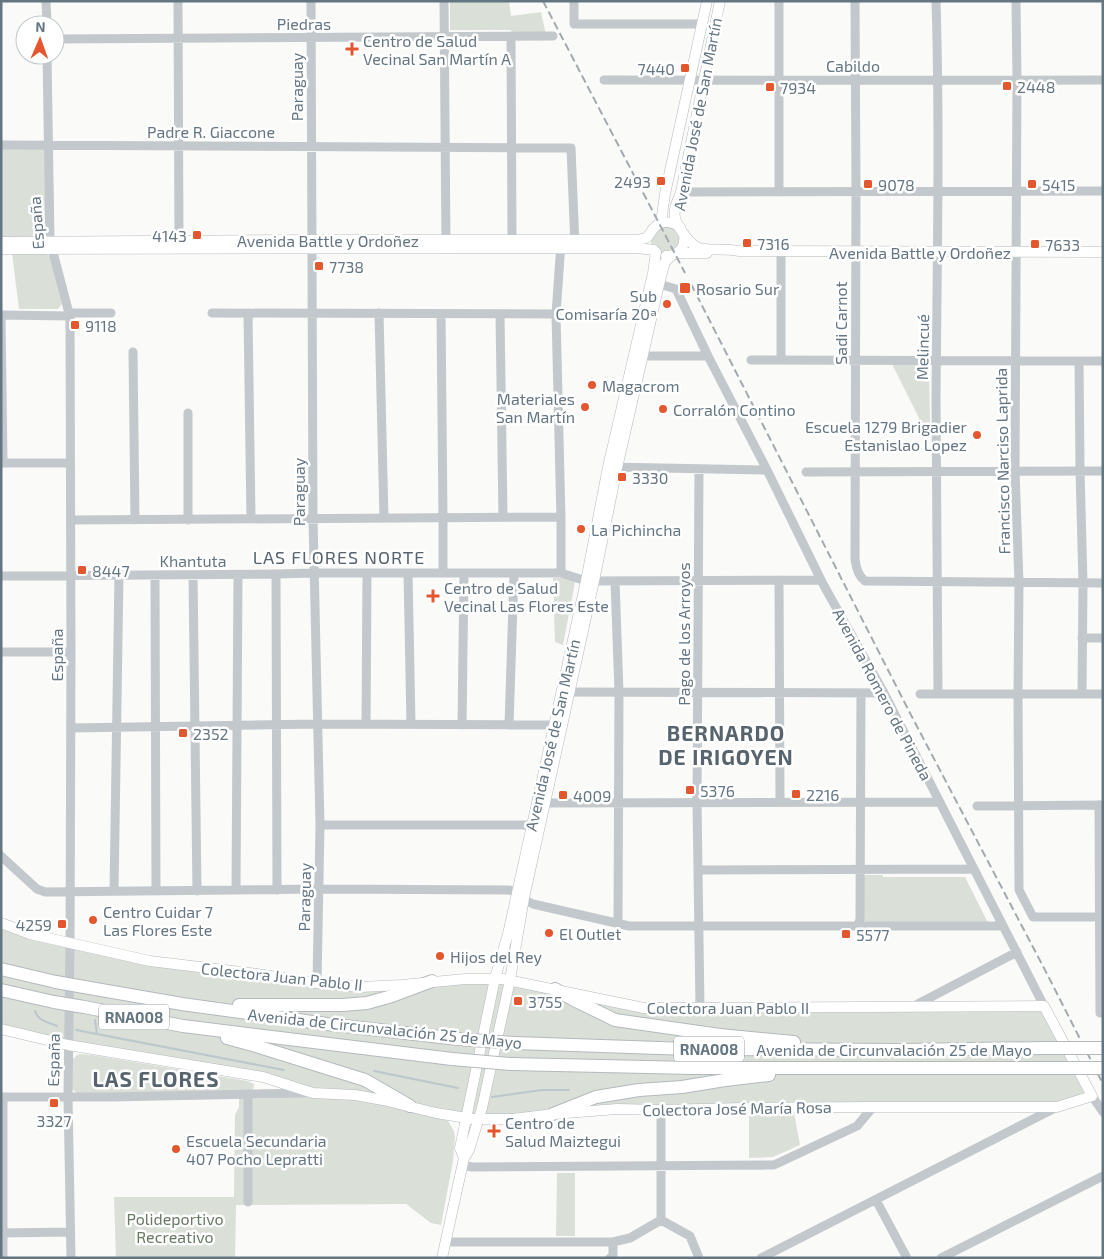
<svg xmlns="http://www.w3.org/2000/svg" width="1104" height="1259" font-family="'Exo 2',sans-serif">
	<rect width="100%" height="100%" fill="#fafaf8"/>
	<path fill="#dadfd7" d="M 450,1 L 509,1 L 511,16 L 541,12 L 546,35 L 512,34 L 511,30 L 450,30 Z
		M 1,145 L 48,145 L 50,241 L 1,242 Z
		M 675,223 L 684,245 L 663,256 C 652,251 649,243 652,231 Z
		M 12,253 L 44,253 L 50,256 L 62,304 L 58,309 L 19,309 Z
		M 892,364 L 929,365 L 930,423 L 918,423 L 919,418 Z
		M 553,578 L 565,578 L 575,582 L 563,645 L 555,642 Z
		M 866,875 L 883,875 L 883,877 L 965,877 L 988,923 L 866,922 L 863,921 L 863,877 Z
		M 1,923 L 82,946 L 360,987 L 495,978 L 644,1008 L 1044,1006 L 1092,1096 L 1057,1107 L 743,1108 L 478,1119 L 333,1094 L 263,1077 L 1,1029 Z
		M 80,1054 L 92,1055 L 248,1081 L 254,1084 L 253,1090 L 225,1093 L 77,1093 L 72,1089 L 72,1060 L 77,1055 Z
		M 322,1097 L 365,1100 L 423,1115 L 442,1118 L 448,1121 L 454,1131 L 455,1138 L 453,1161 L 441,1225 L 431,1223 L 406,1204 L 236,1205 L 235,1258 L 116,1258 L 114,1197 L 234,1197 L 235,1115 L 239,1107 L 239,1099 Z
		M 749,1113 L 794,1113 L 800,1145 L 773,1157 L 749,1158 Z
		M 557,1173 L 575,1173 L 575,1236 L 556,1236 Z"/>
	<g fill="none" stroke-linecap="round" stroke-linejoin="round">
		<path stroke="#bbc7cb" stroke-width="2" d="M 35,1011 C 38,1021 48,1022 57,1026
			M 95,1020 L 97,1034
			M 76,1030 L 284,1070
			M 374,1071 L 458,1088
			M 492,1097 L 542,1090 L 569,1090"/>
		<g stroke="#b5babe" stroke-width="11">
			<path id="major" d="M 720,1 L 681,192 C 678,200 673,209 675,218 C 678,228 690,245 699,248 C 709,251 726,248 738,251 L 1103,252
				M 661,223 L 665,194 L 707,1
				M 1,242 L 312,240 L 638,240 C 640,239 643,239 646,238 C 649,236 651,231 654,228 C 661,220 671,221 680,227
				M 1,249 L 637,248 L 654,250
				M 678,253 L 707,253
				M 666,256 C 679,256 686,247 684,234
				M 1,923 L 30,934 L 150,961 L 257,974 L 317,983 L 360,987 L 402,985 L 465,979 L 503,979 L 644,1008 L 1044,1006 L 1092,1096 L 1057,1107 L 873,1107 L 743,1108 L 661,1110 L 617,1109 L 553,1114 L 513,1119 L 473,1119 L 436,1113 L 383,1100 L 355,1095 L 313,1093 L 263,1077 L 68,1045 L 1,1029
				M 464,1158 L 460,1148 L 495,978 L 508,934 L 586,581 L 608,467 L 653,273 L 656,252
				M 442,1258 L 464,1158 L 469,1150 L 482,1108 L 510,980 L 524,898 L 594,581 L 617,468 L 661,276 L 665,262 L 671,256"/>
		</g>
		<g stroke="#b4b9bd" stroke-width="14">
			<path id="highway" d="M 1,969 L 56,982
				M 84,987 L 182,1004 L 327,1024 L 458,1039
				M 555,989 L 574,1000 L 615,1020 L 720,1035 L 794,1042
				M 1,990 L 54,1002
				M 239,1005 L 342,1005 L 367,1003 L 392,996 L 432,981
				M 84,1007 L 183,1026 L 452,1059
				M 227,1038 L 256,1046 L 365,1080 L 410,1106
				M 515,1043 L 688,1049 L 904,1050 L 1044,1048
				M 511,1064 L 692,1068 L 1053,1068
				M 553,1114 L 596,1097 L 639,1090 L 682,1087 L 725,1080 L 769,1075"/>
		</g>
		<path stroke="#c3c8cc" stroke-width="9" d="M 46,1 L 47,25
			M 178,1 L 179,246
			M 311,1 L 313,519 L 320,825 L 317,983
			M 444,1 L 446,245
			M 574,1 L 574,24 L 702,24
			M 779,1 L 779,192
			M 855,1 L 856,191 L 855,559 C 856,568 858,576 865,581 L 1103,583
			M 936,1 C 940,134 937,266 936,399 C 936,497 938,595 938,694
			M 1016,1 L 1017,80 L 1015,471 L 1019,583 L 1018,694 L 1019,890 L 1033,917 L 1103,917
			M 511,37 L 512,240
			M 55,39 L 553,36
			M 47,55 L 50,241 L 70,317 L 71,652 L 70,943 L 68,1097 L 71,1258
			M 604,80 C 770,81 937,80 1103,80
			M 1,145 L 571,148 L 575,246
			M 681,192 L 1103,191
			M 781,252 L 781,360
			M 659,284 L 676,289 L 708,356 L 767,470 L 823,584 L 884,693 L 1044,1006
			M 69,313 L 111,313
			M 212,313 L 556,314
			M 248,313 L 251,519
			M 379,313 L 384,518
			M 441,314 L 443,518 L 443,573
			M 500,314 L 503,517
			M 133,352 L 135,520
			M 637,356 L 708,356
			M 751,360 L 1103,361
			M 1079,361 L 1080,470 L 1083,583 L 1082,694
			M 188,413 L 188,520
			M 1,463 L 70,463
			M 3,463 L 1,315 L 69,316
			M 610,467 L 767,470
			M 699,469 L 697,802 L 700,1008
			M 806,472 L 1103,471
			M 71,520 L 561,517
			M 408,573 L 411,724
			M 561,573 L 561,519 L 556,314 L 561,243
			M 276,574 L 277,890
			M 155,575 L 156,891
			M 193,575 L 197,891
			M 1,576 L 276,574 L 314,573 L 561,573 L 586,581 L 594,581 L 821,580
			M 779,580 L 780,802
			M 615,581 L 619,692 L 618,923
			M 1082,638 L 1103,638
			M 1,652 L 71,652
			M 564,692 L 884,693
			M 920,694 L 1103,694
			M 366,724 L 367,573
			M 462,725 L 464,573
			M 509,725 L 514,573
			M 71,728 L 317,724 L 561,725
			M 545,803 L 940,802
			M 1099,805 L 1100,1013
			M 977,806 L 1103,805
			M 320,825 L 537,825
			M 1,856 L 37,889 L 45,892 L 319,889 L 509,890 C 524,893 522,900 533,904 L 629,926 L 1003,926
			M 699,870 L 974,869
			M 236,890 L 238,575
			M 114,891 L 119,575
			M 858,926 L 860,919 L 861,693
			M 914,1006 L 1017,952
			M 248,1094 L 248,1202
			M 1092,1096 L 1103,1112
			M 1,1097 L 111,1097 L 308,1093
			M 3,1097 L 3,1258
			M 661,1110 L 661,1220
			M 462,1165 L 472,1167 L 774,1165 L 857,1126 L 873,1107
			M 876,1200 L 907,1258
			M 661,1220 L 690,1236 L 699,1258
			M 1,1233 L 70,1232
			M 445,1242 L 613,1242 L 630,1238 L 661,1220
			M 610,1258 L 613,1256 L 613,1242
			M 761,1258 L 1057,1107
			M 941,1258 L 1103,1176"/>
		<use href="#major" stroke="#fff" stroke-width="10"/>
		<use href="#highway" stroke="#fff" stroke-width="12"/>
		<path stroke="#a2aab0" stroke-width="2" stroke-dasharray="8 4" stroke-linecap="butt" d="M 543,1 L 685,273
			M 691,284 L 911,715 L 1045,970 L 1103,1084"/>
		<g stroke="#b4b9bd" stroke-width="14" stroke-linecap="butt">
			<path id="highway-bridge" d="M 56,982 L 84,987
				M 54,1002 L 84,1007
				M 458,1039 L 515,1043
				M 1044,1048 L 1103,1048
				M 452,1059 L 511,1064
				M 1053,1068 L 1103,1068"/>
		</g>
		<use href="#highway-bridge" stroke="#fff" stroke-width="12"/>
	</g>
	<g fill="#e4572e" stroke="#fff" stroke-width="2">
		<path d="M349.5 41.5h5v5h5v5h-5v5h-5v-5h-5v-5h5z"/>
		<rect x="680" y="63" width="10" height="10" rx="2.5"/>
		<rect x="1002" y="81" width="10" height="10" rx="2.5"/>
		<rect x="765" y="82" width="10" height="10" rx="2.5"/>
		<rect x="656" y="176" width="10" height="10" rx="2.5"/>
		<rect x="863" y="179" width="10" height="10" rx="2.5"/>
		<rect x="1027" y="179" width="10" height="10" rx="2.5"/>
		<rect x="192" y="230" width="10" height="10" rx="2.5"/>
		<rect x="742" y="238" width="10" height="10" rx="2.5"/>
		<rect x="1030" y="239" width="10" height="10" rx="2.5"/>
		<rect x="314" y="261" width="10" height="10" rx="2.5"/>
		<rect x="679" y="282" width="12" height="12" rx="2.5"/>
		<circle cx="667" cy="304" r="5"/>
		<rect x="70" y="320" width="10" height="10" rx="2.5"/>
		<circle cx="592" cy="385" r="5"/>
		<circle cx="585" cy="407" r="5"/>
		<circle cx="663" cy="409" r="5"/>
		<circle cx="977" cy="435" r="5"/>
		<rect x="617" y="472" width="10" height="10" rx="2.5"/>
		<circle cx="581" cy="529" r="5"/>
		<rect x="77" y="565" width="10" height="10" rx="2.5"/>
		<path d="M430.5 588.5h5v5h5v5h-5v5h-5v-5h-5v-5h5z"/>
		<rect x="178" y="728" width="10" height="10" rx="2.5"/>
		<rect x="685" y="785" width="10" height="10" rx="2.5"/>
		<rect x="791" y="789" width="10" height="10" rx="2.5"/>
		<rect x="558" y="790" width="10" height="10" rx="2.5"/>
		<circle cx="93" cy="920" r="5"/>
		<rect x="57" y="919" width="10" height="10" rx="2.5"/>
		<circle cx="549" cy="933" r="5"/>
		<rect x="841" y="929" width="10" height="10" rx="2.5"/>
		<circle cx="440" cy="956" r="5"/>
		<rect x="513" y="996" width="10" height="10" rx="2.5"/>
		<rect x="49" y="1098" width="10" height="10" rx="2.5"/>
		<path d="M491.5 1123.5h5v5h5v5h-5v5h-5v-5h-5v-5h5z"/>
		<circle cx="176" cy="1149" r="5"/>
	</g>
	<g text-anchor="middle" dominant-baseline="central" stroke-width="5" stroke-linejoin="round" paint-order="stroke">
		<g fill="#fff" stroke="#939fa8" stroke-width="1">
			<rect x="99" y="1004.5" width="70" height="25" rx="4"/>
			<rect x="674" y="1036.5" width="70" height="25" rx="4"/>
		</g>
		<g font-size="15" font-weight="bold" fill="#657683">
			<text x="134" y="1017">RNA008</text>
			<text x="709" y="1049">RNA008</text>
		</g>
		<g font-size="16" fill="#657683" stroke="#fff">
			<text x="304" y="23">Piedras</text>
			<text x="853" y="65">Cabildo</text>
			<text transform="translate(296 87) rotate(-90)">Paraguay</text>
			<text transform="translate(697 114) rotate(-79)">Avenida José de San Martín</text>
			<text x="211" y="131">Padre R. Giaccone</text>
			<text transform="translate(36 223) rotate(-94)">España</text>
			<text x="328" y="240">Avenida Battle y Ordoñez</text>
			<text x="920" y="252">Avenida Battle y Ordoñez</text>
			<text transform="translate(840 323) rotate(-90)">Sadi Carnot</text>
			<text transform="translate(922 347) rotate(-89)">Melincué</text>
			<text transform="translate(1002 461) rotate(-91)">Francisco Narciso Laprida</text>
			<text transform="translate(298 492) rotate(-90)">Paraguay</text>
			<text x="193" y="560">Khantuta</text>
			<text transform="translate(683 634) rotate(-90)">Pago de los Arroyos</text>
			<text transform="translate(56 655) rotate(-90)">España</text>
			<text transform="translate(883 694) rotate(62)">Avenida Romero de Pineda</text>
			<text transform="translate(552 735) rotate(-77)">Avenida José de San Martín</text>
			<text transform="translate(304 897) rotate(-89)">Paraguay</text>
			<text transform="translate(282 976) rotate(6)">Colectora Juan Pablo II</text>
			<text x="728" y="1007">Colectora Juan Pablo II</text>
			<text transform="translate(385 1028) rotate(6)">Avenida de Circunvalación 25 de Mayo</text>
			<text x="894" y="1049">Avenida de Circunvalación 25 de Mayo</text>
			<text transform="translate(53 1060) rotate(-89)">España</text>
			<text transform="translate(737 1108) rotate(-1)">Colectora José María Rosa</text>
		</g>
		<g font-size="16" fill="#657683" stroke="#fff" text-anchor="start">
			<text x="363" y="40">Centro de Salud<tspan x="363" dy="18">Vecinal San Martín A</tspan></text>
			<text x="675" y="68" text-anchor="end">7440</text>
			<text x="1017" y="86">2448</text>
			<text x="780" y="87">7934</text>
			<text x="651" y="181" text-anchor="end">2493</text>
			<text x="878" y="184">9078</text>
			<text x="1042" y="184">5415</text>
			<text x="187" y="235" text-anchor="end">4143</text>
			<text x="757" y="243">7316</text>
			<text x="1045" y="244">7633</text>
			<text x="329" y="266">7738</text>
			<text x="696" y="288">Rosario Sur</text>
			<text x="657" y="295" text-anchor="end">Sub<tspan x="657" dy="18">Comisaría 20ª</tspan></text>
			<text x="85" y="325">9118</text>
			<text x="602" y="385">Magacrom</text>
			<text x="575" y="398" text-anchor="end">Materiales<tspan x="575" dy="18">San Martín</tspan></text>
			<text x="673" y="409">Corralón Contino</text>
			<text x="967" y="426" text-anchor="end">Escuela 1279 Brigadier<tspan x="967" dy="18">Estanislao Lopez</tspan></text>
			<text x="632" y="477">3330</text>
			<text x="591" y="529">La Pichincha</text>
			<text x="92" y="570">8447</text>
			<text x="444" y="587">Centro de Salud<tspan x="444" dy="18">Vecinal Las Flores Este</tspan></text>
			<text x="193" y="733">2352</text>
			<text x="700" y="790">5376</text>
			<text x="806" y="794">2216</text>
			<text x="573" y="795">4009</text>
			<text x="103" y="911">Centro Cuidar 7<tspan x="103" dy="18">Las Flores Este</tspan></text>
			<text x="52" y="924" text-anchor="end">4259</text>
			<text x="559" y="933">El Outlet</text>
			<text x="856" y="934">5577</text>
			<text x="450" y="956">Hijos del Rey</text>
			<text x="528" y="1001">3755</text>
			<text x="54" y="1120" text-anchor="middle">3327</text>
			<text x="505" y="1122">Centro de<tspan x="505" dy="18">Salud Maiztegui</tspan></text>
			<text x="186" y="1140">Escuela Secundaria<tspan x="186" dy="18">407 Pocho Lepratti</tspan></text>
		</g>
		<g font-size="16" fill="#687a64" stroke="#fff">
			<text x="175" y="1218">Polideportivo<tspan x="175" dy="18">Recreativo</tspan></text>
		</g>
		<g font-size="18" letter-spacing="1" fill="#57646e" stroke="#fff">
			<text x="339" y="557">LAS FLORES NORTE</text>
		</g>
		<g font-size="21" font-weight="bold" letter-spacing="1" fill="#57646e" stroke="#fff">
			<text x="726" y="732">BERNARDO<tspan x="726" dy="24">DE IRIGOYEN</tspan></text>
			<text x="156" y="1078">LAS FLORES</text>
		</g>
	</g>
	<rect width="1104" height="1259" fill="none" stroke="#657683" stroke-width="5"/>
	<g transform="translate(40 40) rotate(2)"><circle r="24" fill="#ffffff" stroke="#c1c8cd"/>
	<path d="M0-4L9 19L0 12L-9 19Z" fill="#e4572e"/>
	<text y="-8" font-size="14" font-weight="bold" text-anchor="middle" fill="#657683">N</text>
	</g>
</svg>
